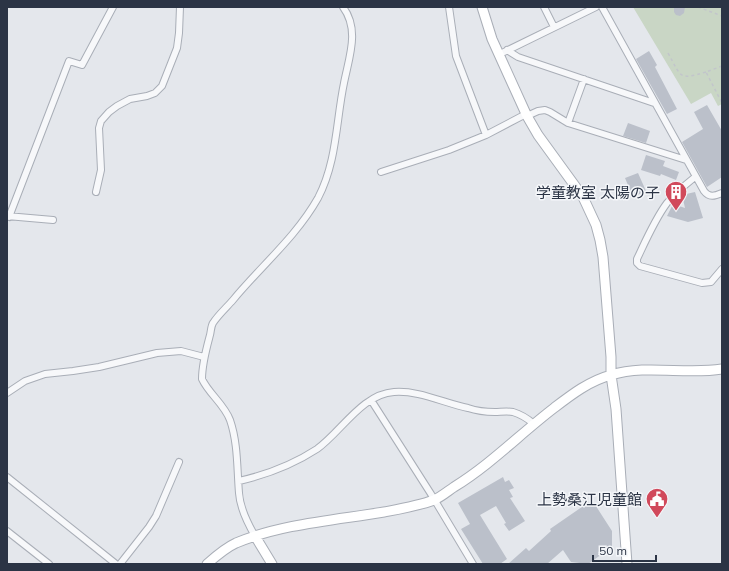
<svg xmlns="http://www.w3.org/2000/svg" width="729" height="571" font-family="Mulish,'Noto Sans JP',sans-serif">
	<rect width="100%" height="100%" fill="#e4e7ec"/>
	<path fill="#c9d6c5" d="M 633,7 L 722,7 L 722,104 L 718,106 L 711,93 L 691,104 Z"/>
	<path fill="#bbc0ca" d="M 674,7 L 685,7 L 684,13 L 680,16 L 676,15 L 674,12 Z
		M 649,51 L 657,65 L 655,67 L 677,109 L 667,114 L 636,59 Z
		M 707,105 L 722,131 L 722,177 L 707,187 L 682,142 L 703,129 L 694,112 Z
		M 628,123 L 650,131 L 646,143 L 623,136 Z
		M 646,155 L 665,161 L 663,166 L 679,172 L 676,180 L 661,174 L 660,176 L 641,170 Z
		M 638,173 L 646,191 L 633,197 L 625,178 Z
		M 695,192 L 703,218 L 688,222 L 667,216 L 673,204 L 685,208 L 682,195 Z
		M 503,477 L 505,482 L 509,480 L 514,488 L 509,490 L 513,497 L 510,498 L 525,521 L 509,531 L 504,524 L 506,523 L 496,506 L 480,515 L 507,559 L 500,564 L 483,564 L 461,529 L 470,524 L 458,503 Z
		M 592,500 L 612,531 L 612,547 L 588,564 L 571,562 L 563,550 L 547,564 L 508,564 L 526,548 L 529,551 L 551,531 L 550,529 Z"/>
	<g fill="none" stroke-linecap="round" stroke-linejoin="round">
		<g stroke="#a9aeb7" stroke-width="8">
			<path id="street" d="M 449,7 L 456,56 L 486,135
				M 544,7 L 554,27
				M 602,7 L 704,191 C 709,198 715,196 722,193
				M 507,50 L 518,57 L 654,103
				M 504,52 L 596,7
				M 527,116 L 538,111 L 545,110 L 550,112 L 568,123 L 686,160
				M 568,123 L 584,79
				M 381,172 L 449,150 L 486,135 L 526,114
				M 695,177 C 685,185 675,193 667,203 C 655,219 646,240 637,259 L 637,263 L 640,266 L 702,283 L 711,282 L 722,269
				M 96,192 L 101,170 L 99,128 L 101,121 L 109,112 L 117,106 L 130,99 L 147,96 L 155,93 L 162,86 L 177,48 L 179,33 L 180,7
				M 7,216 L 53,220
				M 9,217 L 69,61 L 82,65 L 113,7
				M 7,393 L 25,381 L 45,374 L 73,371 L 99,367 L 157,353 L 181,351 L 204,357
				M 371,400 L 431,494 L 473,564
				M 7,477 L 116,564
				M 239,481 C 265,475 294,464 317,449 C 341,432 362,394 394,392 C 418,390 444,403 468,408 C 477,411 485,412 495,412 C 500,412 507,411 513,412 C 520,414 528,419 534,424
				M 7,531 L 49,564
				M 255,536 C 248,524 240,508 239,493 C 237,469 238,443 230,420 C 224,404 209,394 202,379 C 202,364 206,350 210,335 C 211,331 211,326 213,323 C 218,315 227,307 233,300 C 261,266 296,237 318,198 C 337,162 336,121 344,83 C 349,57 360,30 343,7
				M 120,564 L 149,527 L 156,516 L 179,462"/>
		</g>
		<g stroke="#a9aeb7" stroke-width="11">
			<path id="secondary" d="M 482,7 L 492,39 L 527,116 L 538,135 L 583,197 L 596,225 L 600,240 L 603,257 L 611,357 L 611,375 L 616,409 L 627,564
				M 255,536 L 272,564
				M 207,564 C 216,556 225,548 236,543 C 281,524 336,520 384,512 C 400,509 418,506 434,500 C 441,497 448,491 454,487 C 490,465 520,434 554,408 C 571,395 589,381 611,375 C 647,364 685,375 722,369"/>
		</g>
		<path stroke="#c2c5cb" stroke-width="1.5" stroke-dasharray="3 3" stroke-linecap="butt" d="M 698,7 L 722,16
			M 668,53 C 682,78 678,80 706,72
			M 722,66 L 706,72 L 722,103"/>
		<use href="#street" stroke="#f7f8fa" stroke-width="6"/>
		<use href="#secondary" stroke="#fff" stroke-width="9"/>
	</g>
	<defs>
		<g id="building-pin" transform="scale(1.15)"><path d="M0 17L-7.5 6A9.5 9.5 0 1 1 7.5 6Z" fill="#d1495b" stroke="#f4f6f9"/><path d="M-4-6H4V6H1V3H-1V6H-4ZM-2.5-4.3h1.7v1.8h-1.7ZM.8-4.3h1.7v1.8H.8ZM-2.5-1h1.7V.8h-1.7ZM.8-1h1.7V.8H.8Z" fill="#fff"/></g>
		<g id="civic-pin" transform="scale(1.15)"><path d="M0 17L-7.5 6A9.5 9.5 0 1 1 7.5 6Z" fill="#d1495b" stroke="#f4f6f9"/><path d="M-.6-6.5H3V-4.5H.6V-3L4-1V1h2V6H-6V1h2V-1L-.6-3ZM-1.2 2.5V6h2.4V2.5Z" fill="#fff"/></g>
	</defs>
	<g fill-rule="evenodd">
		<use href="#building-pin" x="676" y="192"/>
		<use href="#civic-pin" x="657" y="499"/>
	</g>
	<g text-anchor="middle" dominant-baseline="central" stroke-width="3" stroke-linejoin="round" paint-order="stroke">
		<g font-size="15" fill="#2b3445" stroke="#f4f6f9" text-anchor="end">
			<text x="660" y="192">学童教室 太陽の子</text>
			<text x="642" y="499">上勢桑江児童館</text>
		</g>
	</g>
	<rect width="729" height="571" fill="none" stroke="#2b3445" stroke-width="16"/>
	<path d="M593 555v6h63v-6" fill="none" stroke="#2b3445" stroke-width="2"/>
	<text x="599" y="555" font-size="12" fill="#2b3445" stroke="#f4f6f9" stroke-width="3" paint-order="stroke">50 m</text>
</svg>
